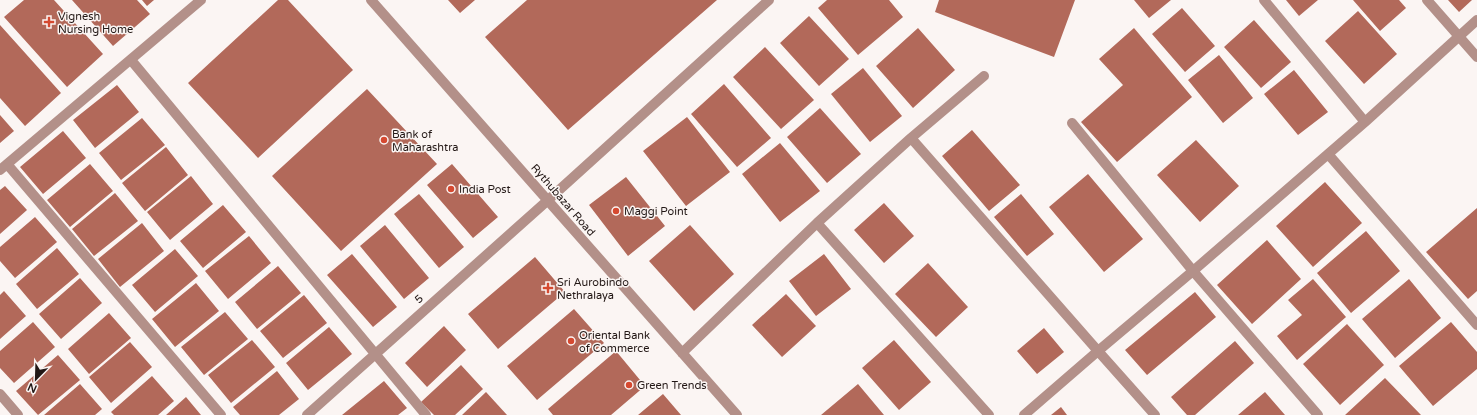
<svg xmlns="http://www.w3.org/2000/svg" width="1477" height="415" font-family="'Varela Round',sans-serif">
	<rect width="100%" height="100%" fill="#fbf5f3"/>
	<path fill="#b2695a" d="M 24,0 L 54,0 L 103,54 L 67,87 L 4,17 Z
		M 72,0 L 137,0 L 150,14 L 113,46 Z
		M 142,0 L 154,0 L 147,6 Z
		M 278,0 L 288,0 L 353,70 L 258,158 L 188,83 Z
		M 448,0 L 475,0 L 460,13 Z
		M 527,0 L 717,0 L 568,130 L 485,37 Z
		M 827,0 L 889,0 L 903,17 L 858,55 L 818,8 Z
		M 939,0 L 1075,0 L 1054,57 L 935,12 Z
		M 1134,0 L 1171,0 L 1149,18 Z
		M 1286,0 L 1318,0 L 1299,16 Z
		M 1353,0 L 1399,0 L 1406,8 L 1380,31 Z
		M 1448,0 L 1472,0 L 1459,12 Z
		M 1182,8 L 1215,46 L 1185,72 L 1152,34 Z
		M 1358,11 L 1397,54 L 1364,84 L 1325,41 Z
		M 809,16 L 849,59 L 819,86 L 780,43 Z
		M 1254,20 L 1291,62 L 1261,88 L 1224,47 Z
		M 0,25 L 61,93 L 25,126 L 0,98 Z
		M 918,28 L 955,70 L 913,108 L 876,66 Z
		M 1134,28 L 1192,97 L 1117,162 L 1081,122 L 1123,85 L 1099,59 Z
		M 765,47 L 814,100 L 781,129 L 733,77 Z
		M 1219,55 L 1253,98 L 1223,123 L 1188,80 Z
		M 863,68 L 902,116 L 870,142 L 831,94 Z
		M 1294,70 L 1328,112 L 1298,135 L 1264,94 Z
		M 724,84 L 771,138 L 737,167 L 691,114 Z
		M 117,85 L 139,112 L 95,148 L 73,120 Z
		M 367,89 L 437,164 L 341,251 L 272,176 Z
		M 820,108 L 861,154 L 827,183 L 787,137 Z
		M 0,115 L 14,131 L 0,143 Z
		M 687,117 L 730,172 L 686,206 L 643,151 Z
		M 142,118 L 165,145 L 121,180 L 99,153 Z
		M 972,130 L 1020,185 L 989,211 L 942,156 Z
		M 63,131 L 86,158 L 43,194 L 20,167 Z
		M 1196,140 L 1239,186 L 1200,222 L 1157,175 Z
		M 780,143 L 820,191 L 780,222 L 742,174 Z
		M 166,147 L 188,175 L 145,211 L 122,183 Z
		M 90,164 L 113,191 L 70,227 L 47,200 Z
		M 452,164 L 498,217 L 473,238 L 427,185 Z
		M 1088,174 L 1143,239 L 1104,272 L 1049,207 Z
		M 191,176 L 213,204 L 170,240 L 147,212 Z
		M 626,177 L 665,226 L 628,256 L 589,205 Z
		M 1325,182 L 1362,223 L 1313,267 L 1276,226 Z
		M 5,186 L 27,210 L 0,234 L 0,190 Z
		M 115,193 L 138,221 L 94,256 L 72,229 Z
		M 419,194 L 464,247 L 439,268 L 394,214 Z
		M 1021,194 L 1054,234 L 1027,256 L 994,217 Z
		M 884,203 L 914,236 L 884,263 L 854,230 Z
		M 223,205 L 246,232 L 203,268 L 180,241 Z
		M 1477,208 L 1477,291 L 1468,299 L 1426,252 Z
		M 35,217 L 57,242 L 15,278 L 0,261 L 0,247 Z
		M 142,223 L 164,251 L 120,287 L 98,259 Z
		M 385,225 L 429,278 L 404,299 L 360,246 Z
		M 690,225 L 734,274 L 694,311 L 649,261 Z
		M 1366,231 L 1400,271 L 1351,313 L 1317,273 Z
		M 249,236 L 271,263 L 228,299 L 205,271 Z
		M 1267,240 L 1301,279 L 1252,324 L 1217,285 Z
		M 57,248 L 79,274 L 37,309 L 16,284 Z
		M 175,249 L 198,276 L 155,312 L 132,285 Z
		M 352,254 L 397,307 L 373,327 L 327,275 Z
		M 824,254 L 851,289 L 816,316 L 789,281 Z
		M 535,257 L 565,292 L 498,349 L 468,314 Z
		M 928,263 L 968,307 L 936,337 L 895,294 Z
		M 278,266 L 301,293 L 257,329 L 235,302 Z
		M 80,278 L 102,303 L 61,339 L 39,314 Z
		M 1313,279 L 1346,317 L 1297,360 L 1277,336 L 1302,315 L 1288,300 Z
		M 1409,279 L 1441,318 L 1395,358 L 1362,319 Z
		M 196,283 L 219,311 L 175,347 L 152,319 Z
		M 4,291 L 26,316 L 0,339 L 0,295 Z
		M 1195,292 L 1216,317 L 1147,375 L 1125,350 Z
		M 786,294 L 816,326 L 782,357 L 752,325 Z
		M 304,295 L 327,323 L 283,358 L 260,331 Z
		M 574,309 L 604,343 L 537,400 L 507,366 Z
		M 225,312 L 248,339 L 204,375 L 181,347 Z
		M 109,313 L 131,338 L 89,374 L 68,349 Z
		M 33,322 L 55,347 L 14,383 L 0,368 L 0,351 Z
		M 1451,322 L 1477,352 L 1477,369 L 1433,406 L 1399,366 Z
		M 1347,324 L 1384,365 L 1340,405 L 1303,364 Z
		M 444,326 L 466,350 L 427,387 L 405,363 Z
		M 329,327 L 352,354 L 308,390 L 286,363 Z
		M 1044,328 L 1064,352 L 1037,374 L 1017,351 Z
		M 252,340 L 275,367 L 231,403 L 208,375 Z
		M 894,340 L 931,382 L 899,410 L 862,368 Z
		M 1235,341 L 1254,363 L 1195,415 L 1187,415 L 1171,397 Z
		M 130,342 L 152,367 L 111,403 L 89,377 Z
		M 616,351 L 645,386 L 611,415 L 553,415 L 548,409 Z
		M 58,355 L 80,380 L 38,415 L 16,391 Z
		M 461,365 L 483,389 L 455,415 L 434,415 L 421,402 Z
		M 277,371 L 299,399 L 279,415 L 240,415 L 233,407 Z
		M 152,376 L 174,401 L 158,415 L 114,415 L 111,412 Z
		M 1385,378 L 1421,415 L 1345,415 Z
		M 384,381 L 407,408 L 398,415 L 342,415 Z
		M 80,384 L 102,409 L 95,415 L 44,415 Z
		M 858,384 L 884,415 L 821,415 Z
		M 486,392 L 507,415 L 462,415 Z
		M 1265,392 L 1285,415 L 1238,415 Z
		M 663,394 L 681,415 L 638,415 Z
		M 186,397 L 201,415 L 166,415 Z
		M 1061,407 L 1067,415 L 1051,415 Z"/>
	<g fill="none" stroke-linecap="round" stroke-linejoin="round">
		<path stroke="#b39089" stroke-width="10" d="M 371,0 L 737,415
			M 1264,0 L 1365,122
			M 1427,0 L 1477,57
			M 131,60 L 426,415
			M 1072,123 L 1193,271 L 1318,415
			M 911,138 L 1098,351 L 1155,415
			M 1328,154 L 1477,325
			M 7,164 L 221,415
			M 0,170 L 201,0
			M 817,223 L 989,415
			M 682,353 L 817,223 L 911,138 L 984,76
			M 0,394 L 18,415
			M 307,415 L 547,201 L 769,0
			M 1024,415 L 1098,351 L 1193,271 L 1365,122 L 1477,20"/>
	</g>
	<g fill="#d54930" stroke="#fbf5f3" stroke-width="1.5">
		<path d="M47 16h4v4h4v4h-4v4h-4v-4h-4v-4h4z"/>
		<circle cx="384" cy="140" r="4"/>
		<circle cx="451" cy="189" r="4"/>
		<circle cx="616" cy="211" r="4"/>
		<path d="M546 282h4v4h4v4h-4v4h-4v-4h-4v-4h4z"/>
		<circle cx="571" cy="341" r="4"/>
		<circle cx="629" cy="385" r="4"/>
	</g>
	<g text-anchor="middle" dominant-baseline="central" stroke-width="3" stroke-linejoin="round" paint-order="stroke">
		<g font-size="11" fill="#221715" stroke="#fbf5f3" text-anchor="start">
			<text x="58" y="16">Vignesh<tspan x="58" dy="13">Nursing Home</tspan></text>
			<text x="392" y="134">Bank of<tspan x="392" dy="13">Maharashtra</tspan></text>
			<text x="459" y="189">India Post</text>
			<text x="624" y="211">Maggi Point</text>
			<text x="557" y="282">Sri Aurobindo<tspan x="557" dy="13">Nethralaya</tspan></text>
			<text x="579" y="335">Oriental Bank<tspan x="579" dy="13">of Commerce</tspan></text>
			<text x="637" y="385">Green Trends</text>
		</g>
		<g font-size="11" fill="#221715" stroke="#fbf5f3">
			<text transform="translate(563 200) rotate(49)">Rythubazar Road</text>
			<text transform="translate(419 299) rotate(-42)">5</text>
		</g>
	</g>
	<g transform="translate(36 379) rotate(203)" stroke="#fbf5f3" stroke-width="3" paint-order="stroke">
	<path d="M0-3L7 15L0 10L-7 15Z" fill="#221715"/>
	<text y="-6" font-size="11" font-weight="bold" text-anchor="middle" fill="#221715">N</text>
	</g>
</svg>
